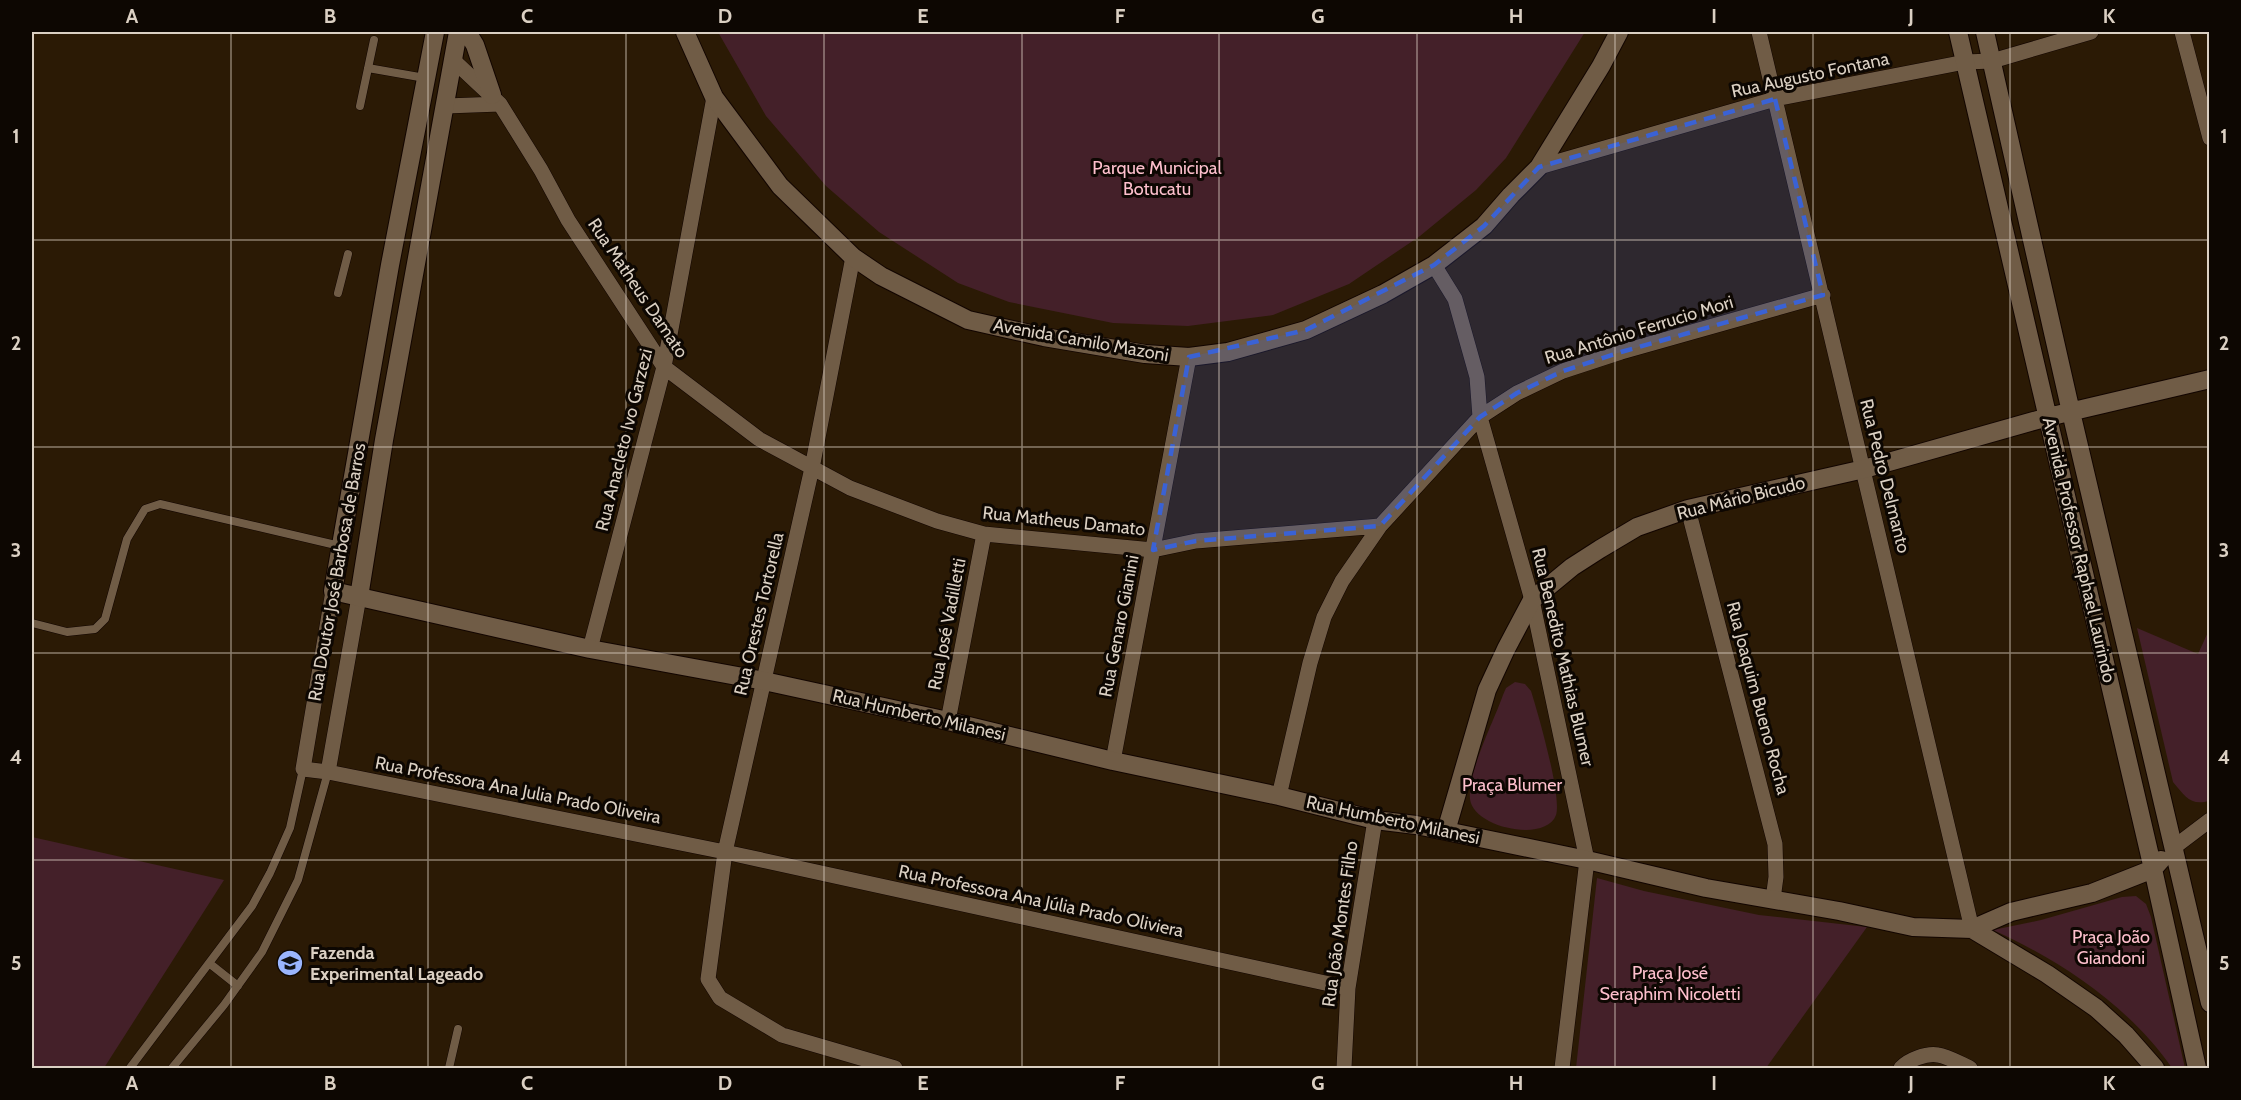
<svg xmlns="http://www.w3.org/2000/svg" width="2241" height="1100" font-family="Cabin,sans-serif">
	<rect width="100%" height="100%" fill="#2b1a05"/>
	<path fill="#442029" d="M 718,32 L 1585,32 L 1506,158 L 1476,190 L 1420,236 L 1349,284 L 1273,315 L 1188,326 L 1113,323 L 1009,302 L 958,283 L 879,232 L 826,186 L 766,116 Z
		M 2137,628 L 2198,654 L 2209,630 L 2209,801 C 2190,806 2185,796 2173,782 Z
		M 1515,682 L 1525,684 L 1531,691 C 1538,713 1562,796 1556,815 C 1546,843 1473,828 1470,799 C 1467,773 1494,721 1503,695 L 1506,688 Z
		M 32,837 L 224,880 L 104,1068 L 32,1068 Z
		M 1597,878 L 1644,891 L 1759,915 L 1867,927 L 1766,1068 L 1576,1068 Z
		M 2136,896 L 2146,904 L 2151,917 L 2185,1068 L 2172,1068 C 2130,1007 2060,960 1993,930 L 2041,920 L 2122,897 Z"/>
	<g fill="none" stroke-linecap="round" stroke-linejoin="round">
		<g stroke="#120500" stroke-width="9">
			<path id="lane" d="M 368,68 L 425,78
				M 360,106 L 374,40
				M 338,293 L 348,254
				M 32,623 L 67,632 L 95,629 L 105,619 L 127,539 L 145,509 L 160,504 L 340,546
				M 209,963 L 238,986
				M 130,1068 L 252,906 L 270,873 L 290,828 L 303,769
				M 172,1068 L 224,1005 L 262,952 L 298,880 L 328,772
				M 449,1068 L 458,1029"/>
		</g>
		<g stroke="#120500" stroke-width="16">
			<path id="street" d="M 1759,32 L 1972,929
				M 2182,32 L 2210,138
				M 453,60 L 500,104 L 541,170 L 568,220 L 664,367 L 759,439 L 850,488 L 937,521 L 984,534 L 1153,550 L 1196,541 L 1380,526
				M 446,106 L 500,104
				M 1539,167 L 1775,99 L 1965,62 L 1992,61 L 2091,32
				M 853,257 L 812,468 L 725,852 L 708,979 L 720,998 L 782,1035 L 895,1068
				M 1434,265 L 1455,299 L 1477,377 L 1480,417 L 1532,600 L 1587,860 L 1562,1068
				M 1688,509 L 1775,844 L 1776,877 L 1773,899
				M 333,591 L 303,769 L 328,772 L 725,852 L 1348,988
				M 590,649 L 664,367 L 714,97
				M 948,721 L 984,534
				M 1113,761 L 1189,357
				M 328,772 L 359,597
				M 1279,796 L 1310,663 L 1324,617 L 1342,581 L 1380,526 L 1480,417 L 1517,393 L 1563,371 L 1621,352 L 1823,295
				M 2173,848 L 2210,820
				M 1344,1068 L 1348,988 L 1375,820
				M 1901,1068 C 1908,1060 1926,1053 1938,1055 C 1947,1056 1961,1064 1970,1068"/>
		</g>
		<g stroke="#120500" stroke-width="20">
			<path id="secondary" d="M 435,32 L 390,265 L 333,591 L 590,649 L 764,681 L 948,721 L 1113,761 L 1279,796 L 1375,820 L 1416,825 L 1446,831 L 1587,860 L 1706,888 L 1839,911 L 1913,927 L 1972,929 L 2047,974 L 2096,1008 L 2126,1035 L 2155,1068
				M 467,32 L 475,45 L 492,95
				M 685,32 L 714,97 L 780,186 L 853,257 L 881,276 L 968,320 L 1044,337 L 1145,354 L 1189,357 L 1228,352 L 1306,330 L 1383,294 L 1434,265 L 1484,226 L 1511,195 L 1539,167 L 1601,66 L 1619,32
				M 1958,32 L 2153,869 L 2197,1068
				M 1985,32 L 2071,412 L 2210,1003
				M 359,597 L 384,440 L 458,32
				M 1446,831 L 1487,690 L 1506,649 L 1532,600 L 1572,567 L 1600,549 L 1637,527 L 1688,509 L 1864,469 L 2048,417 L 2210,379
				M 1972,929 L 2011,912 L 2092,893 L 2153,869 L 2161,860"/>
		</g>
		<use href="#lane" stroke="#705c46" stroke-width="8"/>
		<use href="#street" stroke="#705c46" stroke-width="15"/>
		<use href="#secondary" stroke="#705c46" stroke-width="18"/>
	</g>
	<path fill="#3a62d5" fill-opacity="0.2" stroke="#3a62d5" stroke-width="4.5" stroke-dasharray="12 8" stroke-linejoin="round" d="M 1775,99 L 1823,295 L 1621,352 L 1563,371 L 1517,393 L 1480,417 L 1380,526 L 1196,541 L 1153,550 L 1189,357 L 1306,330 L 1434,265 L 1484,226 L 1539,167 Z"/>
	<path fill="none" stroke="#dbd0c3" stroke-width="1.5" stroke-opacity="0.55" d="M 231,32 L 231,1068M 428,32 L 428,1068M 626,32 L 626,1068M 824,32 L 824,1068M 1022,32 L 1022,1068M 1219,32 L 1219,1068M 1417,32 L 1417,1068M 1615,32 L 1615,1068M 1813,32 L 1813,1068M 2010,32 L 2010,1068M 32,240 L 2210,240M 32,447 L 2210,447M 32,653 L 2210,653M 32,860 L 2210,860"/>
	<defs>
		<g id="university-disc" transform="scale(1.35)"><circle r="9.5" fill="#9ab5fd" stroke="#0d0702"/><path d="M0-5L7-2L0 1L-7-2ZM-4 1L0 2.5L4 1V4Q0 6-4 4Z" fill="#111"/></g>
	</defs>
	<g fill-rule="evenodd">
		<use href="#university-disc" x="290" y="963"/>
	</g>
	<g text-anchor="middle" dominant-baseline="central" stroke-width="6" stroke-linejoin="round" paint-order="stroke">
		<g font-size="18" fill="#dbd0c3" stroke="#0d0702">
			<text transform="translate(1810 75) rotate(-12)">Rua Augusto Fontana</text>
			<text transform="translate(638 288) rotate(56)">Rua Matheus Damato</text>
			<text transform="translate(1639 330) rotate(-17)">Rua Antônio Ferrucio Mori</text>
			<text transform="translate(1081 340) rotate(10)">Avenida Camilo Mazoni</text>
			<text transform="translate(624 440) rotate(-76)">Rua Anacleto Ivo Garzezi</text>
			<text transform="translate(1885 476) rotate(76)">Rua Pedro Delmanto</text>
			<text transform="translate(1741 498) rotate(-14)">Rua Mário Bicudo</text>
			<text transform="translate(1064 521) rotate(6)">Rua Matheus Damato</text>
			<text transform="translate(2079 550) rotate(77)">Avenida Professor Raphael Laurindo</text>
			<text transform="translate(337 572) rotate(-80)">Rua Doutor José Barbosa de Barros</text>
			<text transform="translate(759 614) rotate(-77)">Rua Orestes Tortorella</text>
			<text transform="translate(947 624) rotate(-79)">Rua José Vadilletti</text>
			<text transform="translate(1119 626) rotate(-79)">Rua Genaro Gianini</text>
			<text transform="translate(1563 657) rotate(77)">Rua Benedito Mathias Blumer</text>
			<text transform="translate(1758 698) rotate(75)">Rua Joaquim Bueno Rocha</text>
			<text transform="translate(919 715) rotate(13)">Rua Humberto Milanesi</text>
			<text transform="translate(518 790) rotate(11)">Rua Professora Ana Julia Prado Oliveira</text>
			<text transform="translate(1393 820) rotate(12)">Rua Humberto Milanesi</text>
			<text transform="translate(1041 901) rotate(12)">Rua Professora Ana Júlia Prado Oliviera</text>
			<text transform="translate(1340 924) rotate(-82)">Rua João Montes Filho</text>
		</g>
		<g font-size="18" fill="#fdbfcc" stroke="#0d0702">
			<text x="1157" y="168">Parque Municipal<tspan x="1157" dy="21">Botucatu</tspan></text>
			<text x="1512" y="785">Praça Blumer</text>
			<text x="2111" y="937">Praça João<tspan x="2111" dy="21">Giandoni</tspan></text>
			<text x="1670" y="973">Praça José<tspan x="1670" dy="21">Seraphim Nicoletti</tspan></text>
		</g>
		<g font-size="18" font-weight="bold" fill="#dbd0c3" stroke="#0d0702" text-anchor="start">
			<text x="310" y="953">Fazenda<tspan x="310" dy="21">Experimental Lageado</tspan></text>
		</g>
	</g>
	<rect width="2241" height="1100" fill="none" stroke="#0d0702" stroke-width="66"/>
	<rect x="33" y="33" width="2175" height="1034" fill="none" stroke="#dbd0c3" stroke-width="2"/>
	<g font-size="20" text-anchor="middle" font-weight="bold" fill="#dbd0c3">
		<text x="132" y="23">A</text>
		<text x="330" y="23">B</text>
		<text x="527" y="23">C</text>
		<text x="725" y="23">D</text>
		<text x="923" y="23">E</text>
		<text x="1120" y="23">F</text>
		<text x="1318" y="23">G</text>
		<text x="1516" y="23">H</text>
		<text x="1714" y="23">I</text>
		<text x="1911" y="23">J</text>
		<text x="2109" y="23">K</text>
		<text x="16" y="143">1</text>
		<text x="2224" y="143">1</text>
		<text x="16" y="350">2</text>
		<text x="2224" y="350">2</text>
		<text x="16" y="557">3</text>
		<text x="2224" y="557">3</text>
		<text x="16" y="764">4</text>
		<text x="2224" y="764">4</text>
		<text x="16" y="970">5</text>
		<text x="2224" y="970">5</text>
		<text x="132" y="1090">A</text>
		<text x="330" y="1090">B</text>
		<text x="527" y="1090">C</text>
		<text x="725" y="1090">D</text>
		<text x="923" y="1090">E</text>
		<text x="1120" y="1090">F</text>
		<text x="1318" y="1090">G</text>
		<text x="1516" y="1090">H</text>
		<text x="1714" y="1090">I</text>
		<text x="1911" y="1090">J</text>
		<text x="2109" y="1090">K</text>
	</g>
</svg>
